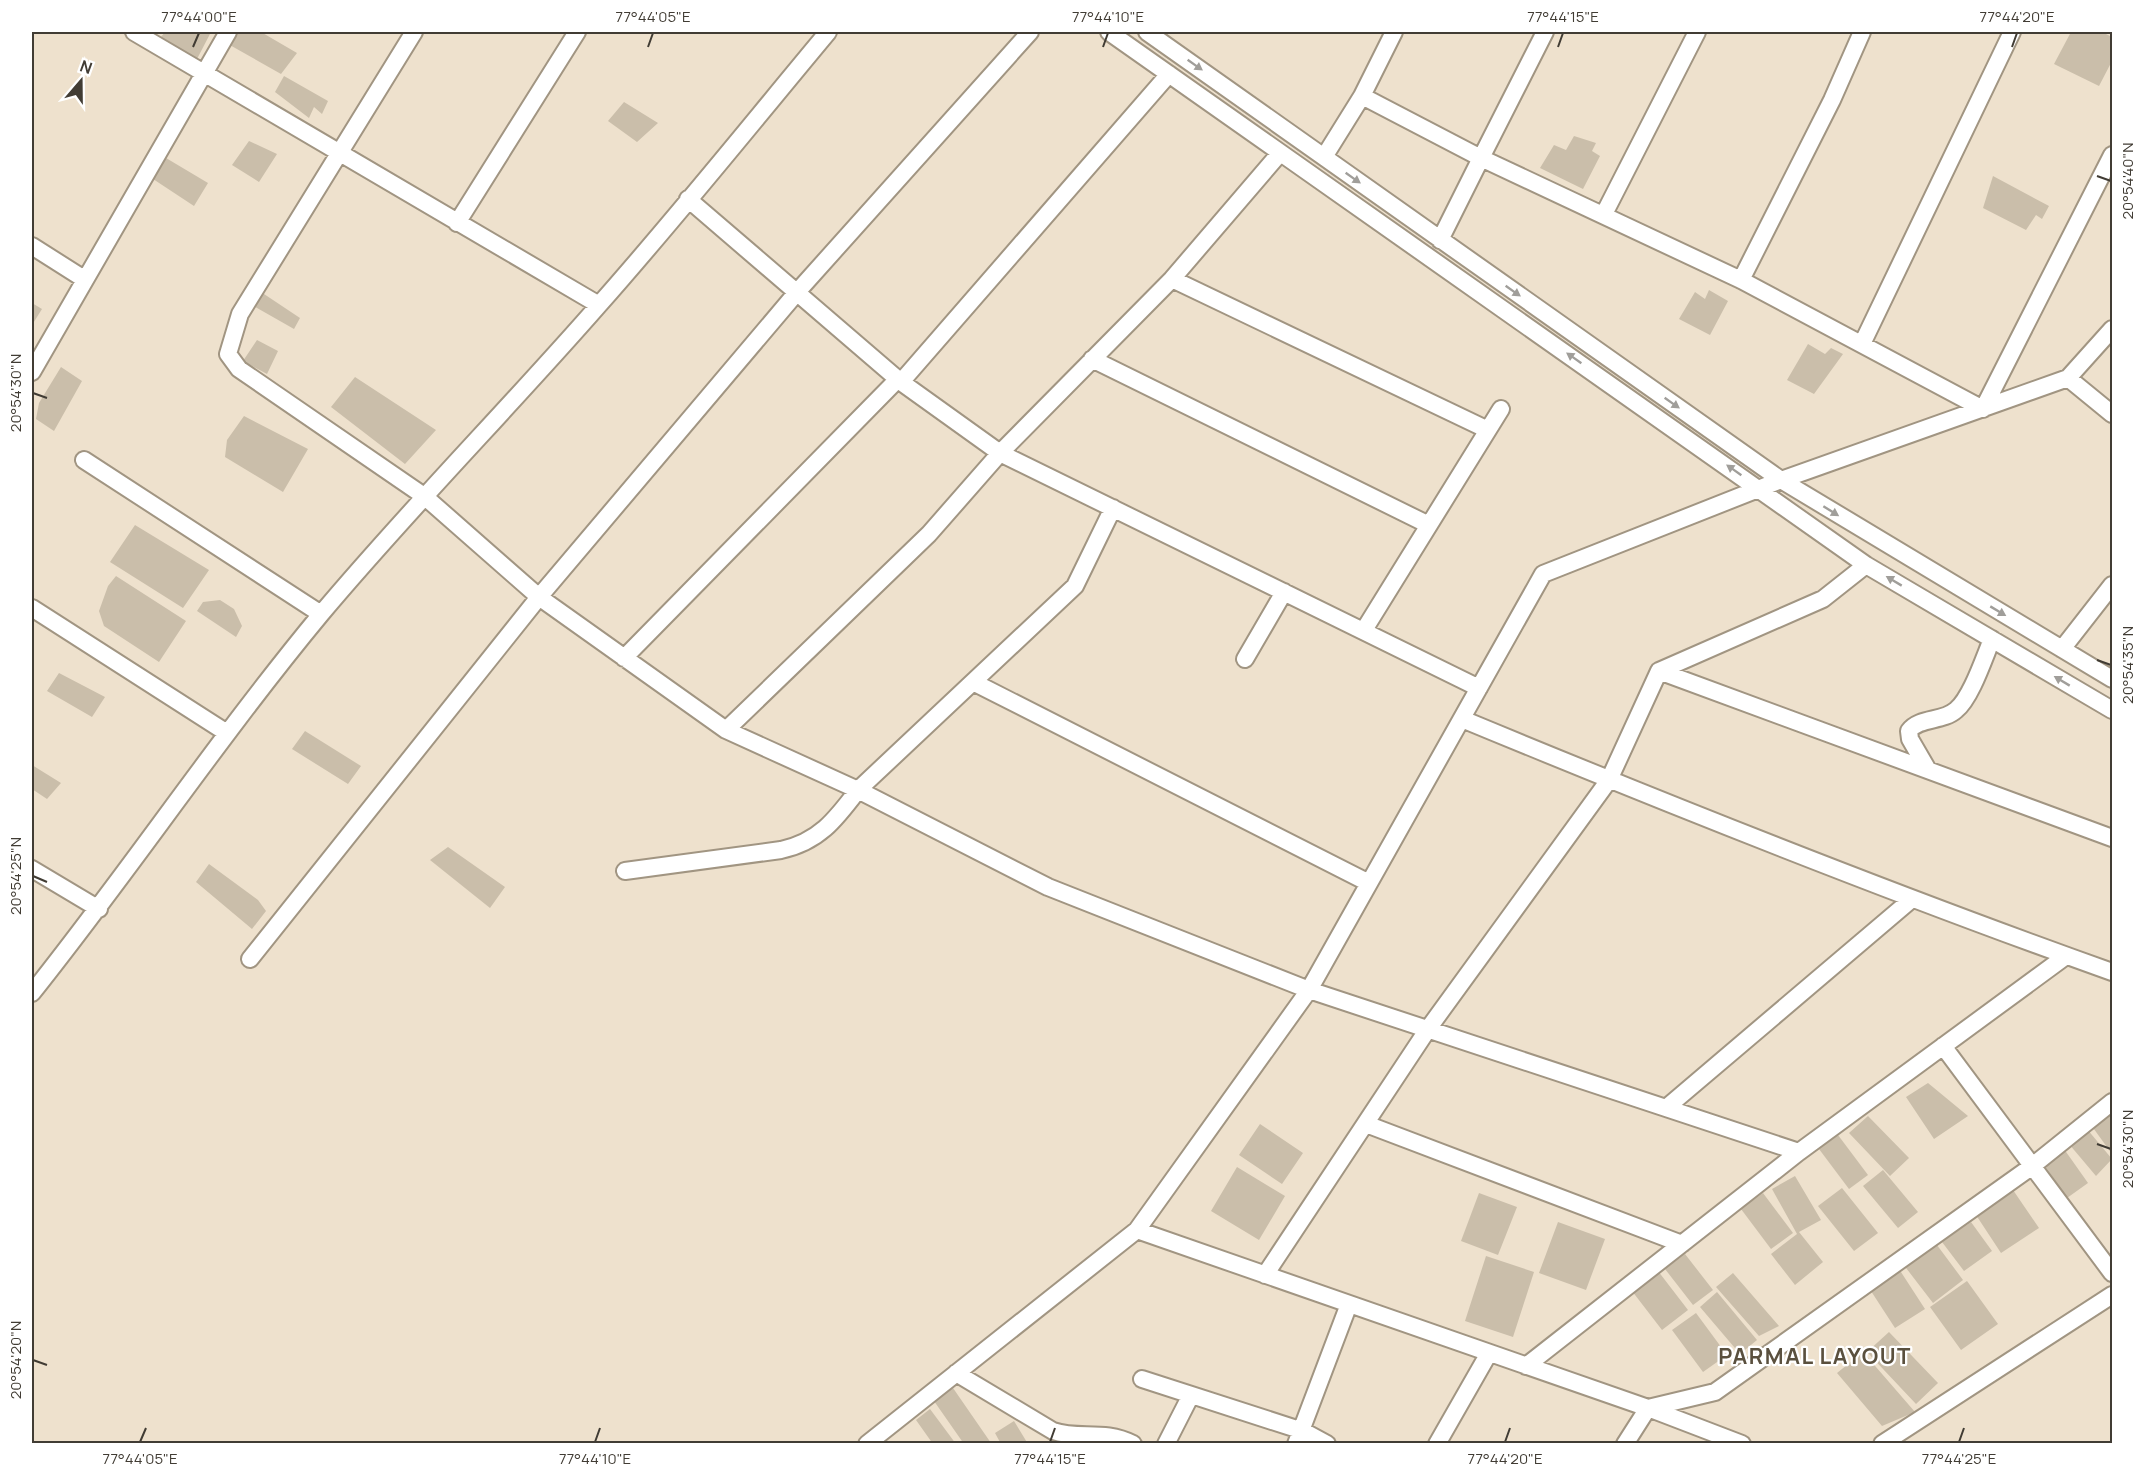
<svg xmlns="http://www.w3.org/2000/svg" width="2144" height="1475" font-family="Manrope,sans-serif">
	<rect width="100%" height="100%" fill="#eee1cd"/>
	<path fill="#cabeaa" d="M 165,32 L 211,32 L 197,59 L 161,37 Z
		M 234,32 L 261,32 L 297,53 L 281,74 L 228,44 Z
		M 2071,32 L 2102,32 L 2112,37 L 2112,61 L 2099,86 L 2054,64 Z
		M 284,76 L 328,101 L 322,114 L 314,107 L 309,118 L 275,92 Z
		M 624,102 L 658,123 L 637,142 L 608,121 Z
		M 1574,136 L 1596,143 L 1592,151 L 1600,156 L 1583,189 L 1540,168 L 1554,145 L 1566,150 Z
		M 249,141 L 277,154 L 259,182 L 232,165 Z
		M 166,158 L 208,183 L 194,206 L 150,177 Z
		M 1993,176 L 2049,206 L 2042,219 L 2036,215 L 2026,230 L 1983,208 Z
		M 258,290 L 300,318 L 294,329 L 250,304 Z
		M 1709,290 L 1728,301 L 1710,335 L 1679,319 L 1695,292 L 1705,299 Z
		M 32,303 L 42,309 L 32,325 Z
		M 257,340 L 278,351 L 267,374 L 243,361 Z
		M 1808,344 L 1825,354 L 1831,348 L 1843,354 L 1814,394 L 1787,380 Z
		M 61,367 L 82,381 L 54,431 L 36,419 L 39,403 Z
		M 355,377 L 436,430 L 405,464 L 331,407 Z
		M 244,416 L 308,449 L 283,492 L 225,457 L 227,440 Z
		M 135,525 L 209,570 L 183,608 L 110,562 Z
		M 116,576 L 186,621 L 159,662 L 104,626 L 99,611 L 108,586 Z
		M 220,600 L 234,609 L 242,626 L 236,637 L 197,611 L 203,602 Z
		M 59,673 L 105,697 L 92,717 L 47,691 Z
		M 305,731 L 361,766 L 348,784 L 292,749 Z
		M 32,765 L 61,783 L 47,799 L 32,789 Z
		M 448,847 L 505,887 L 490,908 L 430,860 Z
		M 209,864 L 258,900 L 266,911 L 252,929 L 196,882 Z
		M 1928,1083 L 1968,1116 L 1934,1139 L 1906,1097 Z
		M 2112,1111 L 2112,1154 L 2091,1125 Z
		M 1868,1116 L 1909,1158 L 1890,1176 L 1849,1133 Z
		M 1260,1124 L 1303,1153 L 1282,1184 L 1239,1155 Z
		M 2087,1129 L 2112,1159 L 2096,1176 L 2069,1144 Z
		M 1838,1135 L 1868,1175 L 1849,1189 L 1819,1149 Z
		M 2064,1149 L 2088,1183 L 2067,1198 L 2043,1163 Z
		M 1237,1167 L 1285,1196 L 1259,1240 L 1211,1211 Z
		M 1883,1170 L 1918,1212 L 1898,1228 L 1863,1186 Z
		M 1795,1176 L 1821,1220 L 1799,1232 L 1823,1262 L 1795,1285 L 1771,1254 L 1797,1234 L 1772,1189 Z
		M 1842,1188 L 1878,1233 L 1854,1251 L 1818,1206 Z
		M 2013,1190 L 2039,1228 L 2001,1253 L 1976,1215 Z
		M 1479,1193 L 1517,1207 L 1498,1255 L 1461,1241 Z
		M 1763,1193 L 1793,1233 L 1771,1249 L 1741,1209 Z
		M 1558,1222 L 1605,1239 L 1586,1290 L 1539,1273 Z
		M 1971,1222 L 1992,1251 L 1964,1271 L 1942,1242 Z
		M 1934,1241 L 1963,1280 L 1933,1303 L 1903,1264 Z
		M 1685,1254 L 1713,1290 L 1693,1305 L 1665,1269 Z
		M 1486,1256 L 1534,1272 L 1513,1337 L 1465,1321 Z
		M 1899,1269 L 1925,1309 L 1895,1328 L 1869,1288 Z
		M 1658,1271 L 1688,1310 L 1662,1330 L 1632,1291 Z
		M 1733,1273 L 1779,1326 L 1759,1336 L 1716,1287 Z
		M 1967,1281 L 1998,1324 L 1961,1350 L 1930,1307 Z
		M 1717,1292 L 1757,1340 L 1740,1354 L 1700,1307 Z
		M 1696,1313 L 1727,1355 L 1703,1372 L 1672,1330 Z
		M 1889,1332 L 1938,1383 L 1916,1404 L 1867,1352 Z
		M 1863,1352 L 1915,1412 L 1882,1426 L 1837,1373 Z
		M 953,1388 L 991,1443 L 989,1444 L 964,1444 L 934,1401 Z
		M 930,1409 L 956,1444 L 933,1444 L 916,1420 Z
		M 1014,1421 L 1028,1444 L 1001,1444 L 995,1433 Z"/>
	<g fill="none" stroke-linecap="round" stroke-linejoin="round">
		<g stroke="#a19582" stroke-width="20">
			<path id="minor" d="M 134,32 L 599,305
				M 414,32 L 240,314 L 228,354 L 239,369 L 424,496 L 539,597 L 726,730 L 858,790 L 1048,887 L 1309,990 L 1799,1152
				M 1109,32 L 1866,565 L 2112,710
				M 1147,32 L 1781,480 L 2112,679
				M 1394,32 L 1362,96 L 1481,158 L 1440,240
				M 1545,32 L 1481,158 L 1741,280 L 1983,409 L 2112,155
				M 1324,157 L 1362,96
				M 688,199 L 901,382 L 1000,453 L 1479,688
				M 1604,214 L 1697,32
				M 457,223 L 577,32
				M 32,246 L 84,279
				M 1172,279 L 1488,430
				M 1741,280 L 1832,100 L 1862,32
				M 1862,344 L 2012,32
				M 1092,359 L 1429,525
				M 32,372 L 228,32
				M 2068,378 L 2112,414
				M 901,382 L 1169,74
				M 84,460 L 321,614
				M 32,608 L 227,733
				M 1364,630 L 1501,409
				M 2062,649 L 2112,585
				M 624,658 L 898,379
				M 1245,659 L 1284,592
				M 1659,671 L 1823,599 L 1866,565
				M 973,682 L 1369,883
				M 1462,719 C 1677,808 1893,894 2112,972
				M 726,730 L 929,534 L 1000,453 L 1172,279 L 1280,153
				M 1928,770 L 1910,739 L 1909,731 C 1919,717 1943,722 1956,710 C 1971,698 1984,658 1992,639
				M 32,869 L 99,909
				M 625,871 L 781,850 C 819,842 836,819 858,790 L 1075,586 L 1113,508
				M 250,959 L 539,597 L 798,291 L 1030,32
				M 32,993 C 131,869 219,737 321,614 C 410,508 507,410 598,306 C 677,217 752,123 828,32
				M 1943,1046 L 2112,1273
				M 1666,1108 L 1912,899
				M 1366,1124 L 1682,1244
				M 1137,1230 L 1648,1408 L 1715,1392 L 2031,1167 L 2112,1102
				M 1265,1275 L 1428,1029 L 1609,780 L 1659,671 L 2112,838
				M 1526,1366 L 1799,1152 L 2066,956
				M 956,1373 L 1053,1431 C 1080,1440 1103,1429 1133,1444
				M 1142,1379 L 1303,1431 L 1327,1444
				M 867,1444 L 1137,1230 L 1309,990 L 1543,574 L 1781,480 L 2068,378 L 2112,329
				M 1166,1444 L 1191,1395
				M 1296,1444 L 1349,1304
				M 1437,1444 L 1489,1353
				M 1625,1444 L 1648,1408 L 1742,1444
				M 1882,1444 L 2112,1295"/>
		</g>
		<use href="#minor" stroke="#fff" stroke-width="16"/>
	</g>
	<defs><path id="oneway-solid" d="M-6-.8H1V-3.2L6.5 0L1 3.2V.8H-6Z" transform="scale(1.5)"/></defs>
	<g fill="#a09e9a">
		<use href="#oneway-solid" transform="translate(1195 65) rotate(35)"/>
		<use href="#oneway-solid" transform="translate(1353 178) rotate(35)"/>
		<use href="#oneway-solid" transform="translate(1513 291) rotate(35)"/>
		<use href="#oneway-solid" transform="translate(1574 358) rotate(-145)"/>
		<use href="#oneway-solid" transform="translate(1672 403) rotate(35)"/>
		<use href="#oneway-solid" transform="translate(1734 470) rotate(-145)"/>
		<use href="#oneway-solid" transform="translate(1831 511) rotate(32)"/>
		<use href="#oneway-solid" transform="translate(1894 581) rotate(-149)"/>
		<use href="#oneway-solid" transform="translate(1998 611) rotate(31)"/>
		<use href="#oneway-solid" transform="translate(2062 681) rotate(-149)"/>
	</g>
	<path fill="none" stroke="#413c34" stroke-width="2" d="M 193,47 L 199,33M 648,47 L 653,33M 1103,47 L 1108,33M 1558,47 L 1563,33M 2012,47 L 2017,33M 2097,176 L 2111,181M 33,393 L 47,398M 2097,660 L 2111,665M 33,876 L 47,882M 2097,1144 L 2111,1149M 33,1360 L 47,1365M 140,1442 L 146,1428M 595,1442 L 600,1428M 1050,1442 L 1055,1428M 1505,1442 L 1510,1428M 1959,1442 L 1964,1428"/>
	<g text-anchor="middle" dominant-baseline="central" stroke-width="4.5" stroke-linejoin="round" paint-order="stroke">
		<g font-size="22" font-weight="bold" letter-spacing="1.5" fill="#5a503e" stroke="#fff">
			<text x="1815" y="1356">PARMAL LAYOUT</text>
		</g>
	</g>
	<rect width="2144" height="1475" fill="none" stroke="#ffffff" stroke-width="66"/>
	<g transform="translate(81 81) rotate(20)" stroke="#ffffff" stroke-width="4.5" paint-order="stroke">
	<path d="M0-4.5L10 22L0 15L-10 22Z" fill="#413c34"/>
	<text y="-9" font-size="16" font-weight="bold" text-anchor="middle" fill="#413c34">N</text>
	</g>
	<rect x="33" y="33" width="2078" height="1409" fill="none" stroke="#413c34" stroke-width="2"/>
	<g font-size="15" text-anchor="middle" fill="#413c34">
		<text x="199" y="22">77°44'00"E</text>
		<text x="653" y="22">77°44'05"E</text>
		<text x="1108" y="22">77°44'10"E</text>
		<text x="1563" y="22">77°44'15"E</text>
		<text x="2017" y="22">77°44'20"E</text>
		<text transform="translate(2128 181) rotate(-90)" y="5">20°54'40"N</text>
		<text transform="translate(16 393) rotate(-90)" y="5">20°54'30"N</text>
		<text transform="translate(2128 665) rotate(-90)" y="5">20°54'35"N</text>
		<text transform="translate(16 876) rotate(-90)" y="5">20°54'25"N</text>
		<text transform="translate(2128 1149) rotate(-90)" y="5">20°54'30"N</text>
		<text transform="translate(16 1360) rotate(-90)" y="5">20°54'20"N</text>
		<text x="140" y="1464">77°44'05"E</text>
		<text x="595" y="1464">77°44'10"E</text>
		<text x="1050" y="1464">77°44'15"E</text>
		<text x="1505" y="1464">77°44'20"E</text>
		<text x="1959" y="1464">77°44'25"E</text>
	</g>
</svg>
